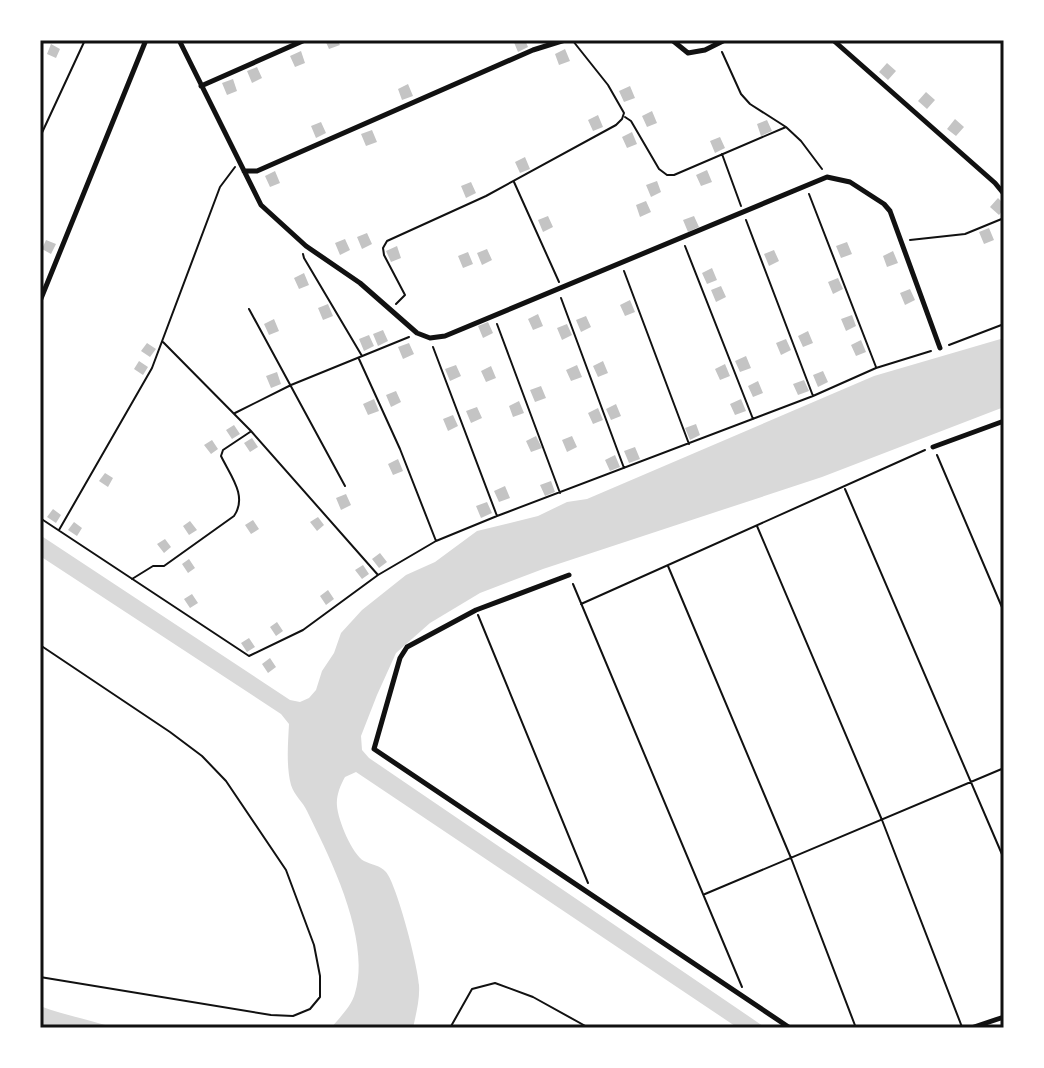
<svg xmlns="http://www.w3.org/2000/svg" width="1044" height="1068" font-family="'IBM Plex Serif',serif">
	<rect width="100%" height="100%" fill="#fff"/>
	<path fill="#d9d9d9" d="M 1004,338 L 1004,407 L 822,477 L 543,569 L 480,593 L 430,623 L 396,653 L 377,695 L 361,736 L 362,750 L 369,758 L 766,1028 L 738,1028 L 356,772 L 345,777 C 340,786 336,796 337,806 C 338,820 352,854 364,861 C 372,865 380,865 386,872 C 397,885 418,966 419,985 C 420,999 416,1014 413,1028 L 331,1028 C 339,1018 352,1006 355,993 C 371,939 331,860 307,811 C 303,802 294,795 291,785 C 286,766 288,743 289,724 L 281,714 L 40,556 L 40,535 L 290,700 L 300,702 L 309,698 L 316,690 L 322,671 L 334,653 L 341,633 L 362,610 L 406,575 L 435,562 L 477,531 L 538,516 L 567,502 L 587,499 L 874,376 Z
		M 40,1006 C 64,1015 90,1020 115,1028 L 40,1028 Z"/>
	<path fill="#c4c4c4" d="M 325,40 L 337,40 L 340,45 L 329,49 Z
		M 513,40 L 525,40 L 528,47 L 518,52 Z
		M 51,44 L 60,49 L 56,58 L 47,54 Z
		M 565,49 L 570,61 L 559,65 L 555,54 Z
		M 301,51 L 305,63 L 295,67 L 290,56 Z
		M 887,63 L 896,71 L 888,80 L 879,72 Z
		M 257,67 L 262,78 L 252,83 L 247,71 Z
		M 233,79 L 237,91 L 227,95 L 222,83 Z
		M 408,84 L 413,96 L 402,100 L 398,89 Z
		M 630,86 L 635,98 L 624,102 L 619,91 Z
		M 926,92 L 935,100 L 927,109 L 918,101 Z
		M 652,111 L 657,123 L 647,127 L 642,116 Z
		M 598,115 L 603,127 L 593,131 L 588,120 Z
		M 955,119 L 964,127 L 956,136 L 947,129 Z
		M 767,120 L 772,131 L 761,136 L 757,124 Z
		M 321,122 L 326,133 L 316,138 L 311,126 Z
		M 372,130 L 377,142 L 366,146 L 361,134 Z
		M 632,132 L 637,144 L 627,148 L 622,137 Z
		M 720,137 L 725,148 L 715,153 L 710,141 Z
		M 525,157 L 530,169 L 520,173 L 515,162 Z
		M 707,170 L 712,182 L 701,186 L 696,175 Z
		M 275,171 L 280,183 L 270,187 L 265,176 Z
		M 657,181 L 661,192 L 651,197 L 646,185 Z
		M 471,182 L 476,193 L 466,198 L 461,186 Z
		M 998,198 L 1004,204 L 1004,209 L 999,215 L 990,207 Z
		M 646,201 L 651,212 L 640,217 L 636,205 Z
		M 548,216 L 553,227 L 543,232 L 538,220 Z
		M 694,216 L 699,227 L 688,232 L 683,220 Z
		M 989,228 L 994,240 L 984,244 L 979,232 Z
		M 367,233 L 372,244 L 362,249 L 357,237 Z
		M 345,239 L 350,250 L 340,255 L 335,243 Z
		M 46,240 L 56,244 L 51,254 L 42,249 Z
		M 847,242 L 852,254 L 841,258 L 836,246 Z
		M 397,246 L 401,258 L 391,262 L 386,251 Z
		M 487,249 L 492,260 L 482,265 L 477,253 Z
		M 774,250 L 779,261 L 769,266 L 764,254 Z
		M 893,251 L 898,263 L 887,267 L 883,256 Z
		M 468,252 L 473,264 L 463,268 L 458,256 Z
		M 712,268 L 717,280 L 707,284 L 702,273 Z
		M 304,273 L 309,285 L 299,289 L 294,278 Z
		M 838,278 L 843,289 L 833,294 L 828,282 Z
		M 721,286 L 726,297 L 716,302 L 711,290 Z
		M 910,289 L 915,300 L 905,305 L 900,293 Z
		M 630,300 L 635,312 L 625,316 L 620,305 Z
		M 328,304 L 333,316 L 323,320 L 318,308 Z
		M 538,314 L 543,326 L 533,330 L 528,319 Z
		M 852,315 L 856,326 L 846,331 L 841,319 Z
		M 586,316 L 591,327 L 581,332 L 576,320 Z
		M 274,319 L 279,331 L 269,335 L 264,324 Z
		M 488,322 L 493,333 L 483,338 L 478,326 Z
		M 567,324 L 572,335 L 562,340 L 557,328 Z
		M 383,330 L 388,341 L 378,346 L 373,334 Z
		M 808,331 L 813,343 L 803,347 L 798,336 Z
		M 369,335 L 374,346 L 364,351 L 359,339 Z
		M 786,339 L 791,350 L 781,355 L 776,343 Z
		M 861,340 L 866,352 L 856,356 L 851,345 Z
		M 147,343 L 156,349 L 150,357 L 141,351 Z
		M 409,343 L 414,354 L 403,359 L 398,347 Z
		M 746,356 L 751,368 L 740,372 L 735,361 Z
		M 139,361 L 148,367 L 143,375 L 134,369 Z
		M 603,361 L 608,373 L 598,377 L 593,366 Z
		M 725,364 L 730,376 L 720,380 L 715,369 Z
		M 456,365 L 461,376 L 450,381 L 445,369 Z
		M 577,365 L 582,377 L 571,381 L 566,370 Z
		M 491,366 L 496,378 L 486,382 L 481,371 Z
		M 823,371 L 828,382 L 818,387 L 813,375 Z
		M 277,372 L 281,384 L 271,388 L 266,376 Z
		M 804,380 L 809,391 L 798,395 L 793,384 Z
		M 758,381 L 763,393 L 753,397 L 748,386 Z
		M 541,386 L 546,398 L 535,402 L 530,390 Z
		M 396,391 L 401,402 L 391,407 L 386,395 Z
		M 374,399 L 379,411 L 368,415 L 363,404 Z
		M 741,399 L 746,411 L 735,415 L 730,404 Z
		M 519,401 L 524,413 L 513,417 L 509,406 Z
		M 616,404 L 621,416 L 611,420 L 606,409 Z
		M 477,407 L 482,418 L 471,423 L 466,411 Z
		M 598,408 L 603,420 L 593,424 L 588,413 Z
		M 453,415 L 458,426 L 448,431 L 443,419 Z
		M 696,424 L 700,435 L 690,440 L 685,428 Z
		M 234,425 L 240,434 L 232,439 L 226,430 Z
		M 536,436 L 542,448 L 531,452 L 526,441 Z
		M 572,436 L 577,447 L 567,452 L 562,440 Z
		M 252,438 L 258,447 L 250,452 L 244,443 Z
		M 212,440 L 218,449 L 211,454 L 204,445 Z
		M 635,447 L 640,459 L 629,463 L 624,451 Z
		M 615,455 L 620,467 L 610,471 L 605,460 Z
		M 398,459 L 403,471 L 393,475 L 388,464 Z
		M 105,473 L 113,478 L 108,487 L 99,481 Z
		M 551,481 L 555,492 L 545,496 L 540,485 Z
		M 505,486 L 510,498 L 499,502 L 494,491 Z
		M 346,494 L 351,505 L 341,510 L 336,498 Z
		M 487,502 L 492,513 L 481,518 L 476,506 Z
		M 53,509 L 61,515 L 56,523 L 47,517 Z
		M 318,517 L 324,525 L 317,531 L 310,522 Z
		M 253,520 L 259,529 L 251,534 L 245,525 Z
		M 190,521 L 197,530 L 189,535 L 183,526 Z
		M 74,522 L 82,528 L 77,536 L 68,530 Z
		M 165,539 L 171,547 L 164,553 L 157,544 Z
		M 380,553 L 387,562 L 379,568 L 372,559 Z
		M 189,559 L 195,568 L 188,573 L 182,564 Z
		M 363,565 L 369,574 L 362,579 L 355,570 Z
		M 328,590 L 334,599 L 326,605 L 320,596 Z
		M 192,594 L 198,603 L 190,608 L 184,599 Z
		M 277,622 L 283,631 L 276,636 L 270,627 Z
		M 249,638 L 255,647 L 247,652 L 241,643 Z
		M 270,658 L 276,667 L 268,673 L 262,664 Z"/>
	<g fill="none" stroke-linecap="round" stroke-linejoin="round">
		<path stroke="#111" stroke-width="2" d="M 722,52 L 741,94 L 750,104 L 786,127 L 801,141 L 822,169
			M 625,117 L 631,121 L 659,169 L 667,175 L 674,175 L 786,127
			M 40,137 L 85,40
			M 722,154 L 741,206
			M 514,182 L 559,282
			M 809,194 L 876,367
			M 746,220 L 813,396
			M 910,240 L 965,234 L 1004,218
			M 685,246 L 753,419
			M 303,254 L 304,258 L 362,356
			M 624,271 L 689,444
			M 561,298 L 624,468
			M 396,304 L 405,295 L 384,255 L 383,248 L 387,241 L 486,196 L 616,125 L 622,119 L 624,113 L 608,85 L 573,41
			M 249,309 L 345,486
			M 497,324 L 560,493
			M 163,342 L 251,431 L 378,575
			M 949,345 L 1004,324
			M 433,347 L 497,516
			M 359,359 L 400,449 L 436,541
			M 235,413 L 291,385 L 409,337
			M 937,455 L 1004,612
			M 845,489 L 1004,859
			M 40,518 L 249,656 L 303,630 L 378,575 L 436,541 L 497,516 L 813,396 L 876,368 L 931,351
			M 757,526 L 882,820 L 962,1027
			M 59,530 L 152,368 L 220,187 L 235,167
			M 668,566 L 791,858 L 856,1028
			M 132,579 L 153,566 L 164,566 L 234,516 C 248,496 230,475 221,456 L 223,450 L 250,432
			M 573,584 L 742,987
			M 581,604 L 925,450
			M 478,615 L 588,883
			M 40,645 L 170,732 L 202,756 L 226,781 L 286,870 L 314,945 L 320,976 L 320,997 L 310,1009 L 293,1016 L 271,1015 L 40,977
			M 705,894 L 1004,768
			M 450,1028 L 472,989 L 495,983 L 533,997 L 589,1028"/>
		<path stroke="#111" stroke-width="5" d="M 179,40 L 261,205 L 306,246 L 360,283 L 417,333 L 430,338 L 445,336 L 827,177 L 850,182 L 884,204 L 890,211 L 940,348
			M 672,40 L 688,53 L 705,50 L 725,40
			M 833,40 L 995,183 L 1004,194
			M 201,86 L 305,40
			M 244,171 L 257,171 L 533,50 L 565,40
			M 40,301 L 146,40
			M 933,447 L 1004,421
			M 569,575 L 476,610 L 407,647 L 400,658 L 374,749 L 790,1028
			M 971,1028 L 1004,1017"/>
	</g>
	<rect width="1044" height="1068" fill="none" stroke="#ffffff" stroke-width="84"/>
	<rect x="42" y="42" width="960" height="984" fill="none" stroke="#111" stroke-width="3"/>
</svg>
